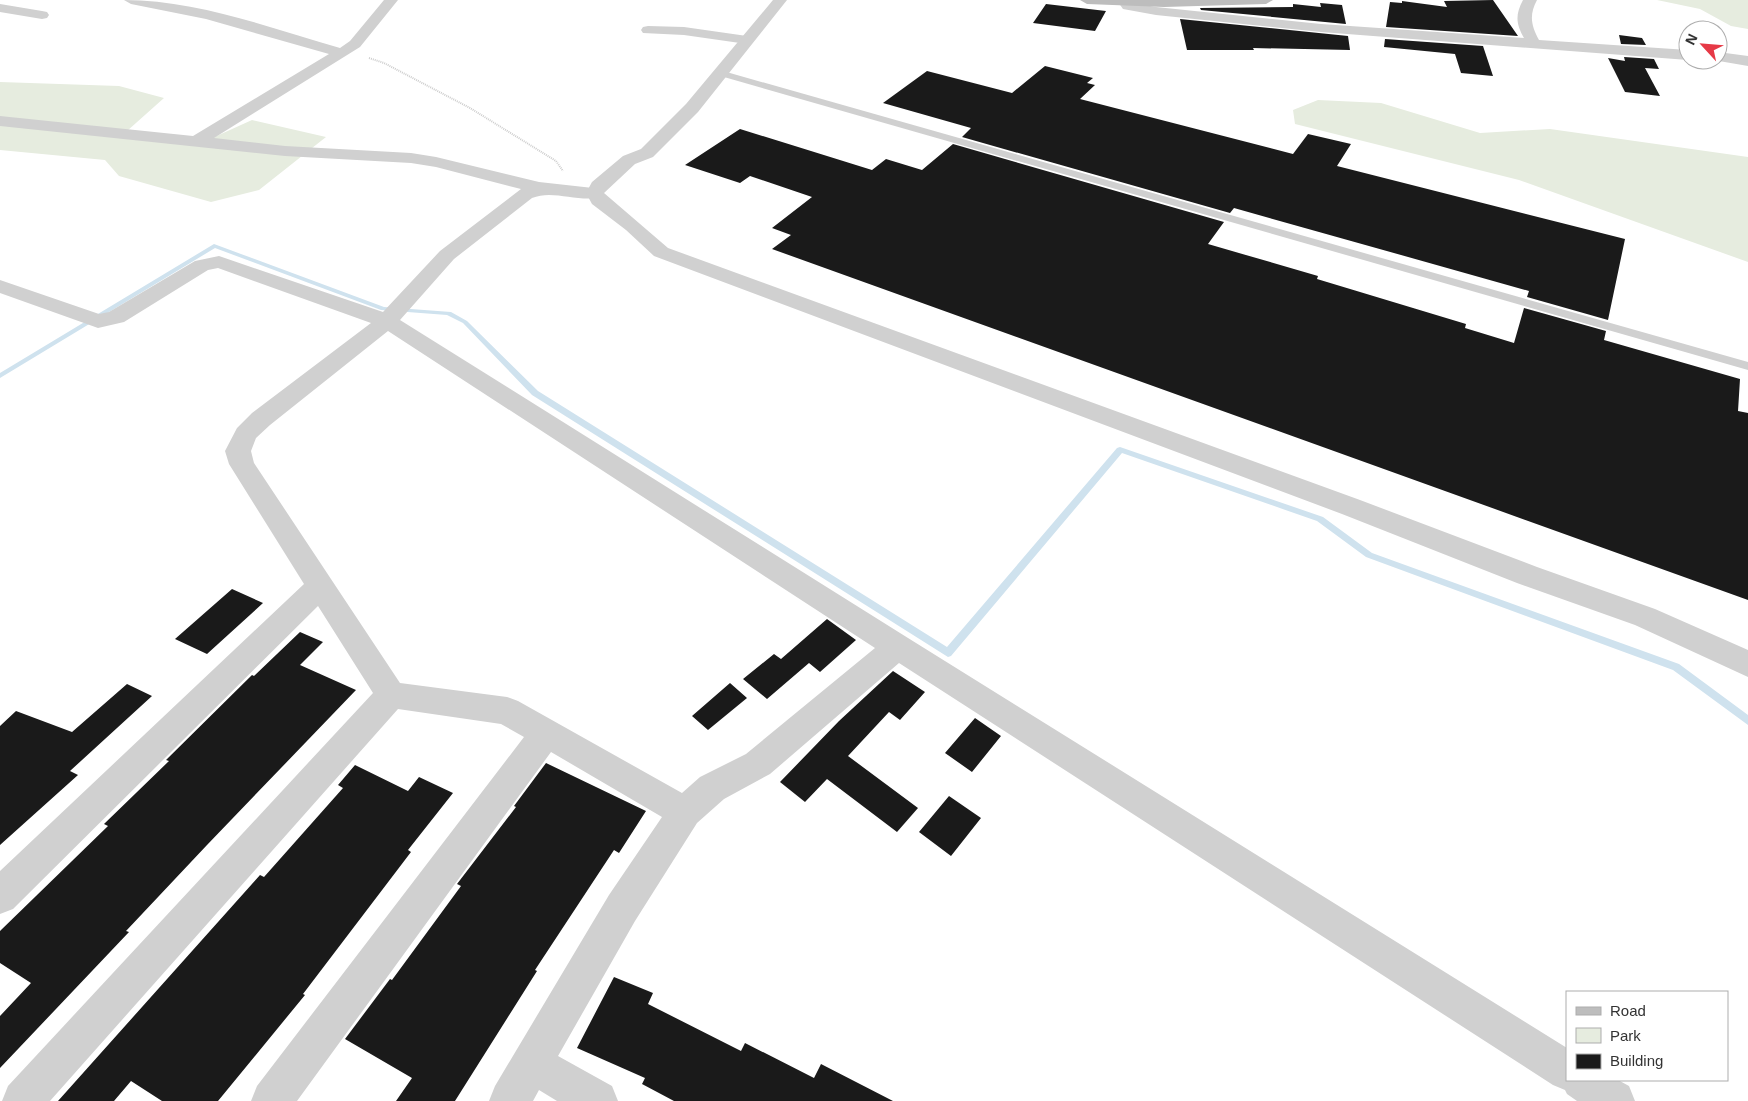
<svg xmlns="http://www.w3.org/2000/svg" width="1748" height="1101" font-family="Helvetica,sans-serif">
	<rect width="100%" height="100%" fill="#fff"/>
	<path fill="#e6ecdf" d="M 1657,0 L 1748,0 L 1748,29 L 1731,26 L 1700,9 Z
		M 0,82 L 119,86 L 164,98 L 127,131 L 210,139 L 252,120 L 326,137 L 259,190 L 211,202 L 119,176 L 105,160 L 0,150 Z
		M 1318,100 L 1381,103 L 1480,133 L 1550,129 L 1748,157 L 1748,262 L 1519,180 L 1295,124 L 1293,110 Z"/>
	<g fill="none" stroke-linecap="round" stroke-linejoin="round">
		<path fill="#cfe2ee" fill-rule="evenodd" d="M 214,244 L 384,307 L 451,312 L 467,321 L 538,391 L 947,647 L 1117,448 L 1120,447 L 1323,517 L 1372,553 L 1679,664 L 1748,715 L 1748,725 L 1673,670 L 1366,557 L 1317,521 L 1122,453 L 951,656 L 948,657 L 532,395 L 463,323 L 447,315 L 381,310 L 215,248 L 0,378 L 0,373 Z"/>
	</g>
	<path fill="#1a1a1a" d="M 1493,0 L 1518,36 L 1386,27 L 1390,2 L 1402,3 L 1402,1 L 1447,7 L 1444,1 Z
		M 1320,3 L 1342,5 L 1346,24 L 1201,10 L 1200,8 L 1293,7 L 1293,4 L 1321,7 Z
		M 1046,4 L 1106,11 L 1095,31 L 1033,23 Z
		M 1180,19 L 1348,36 L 1350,50 L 1253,48 L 1254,50 L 1187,50 Z
		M 1619,35 L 1642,38 L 1646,45 L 1621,44 Z
		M 1385,39 L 1483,46 L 1493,76 L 1461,73 L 1455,54 L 1384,47 Z
		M 1624,57 L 1654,59 L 1659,69 L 1645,68 L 1660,96 L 1625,92 L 1608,58 L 1625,61 Z
		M 1045,66 L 1093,78 L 1087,83 L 1095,85 L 1080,99 L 1293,154 L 1308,134 L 1351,144 L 1337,166 L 1625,239 L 1608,320 L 1527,297 L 1529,291 L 1234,208 L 1230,213 L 962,137 L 971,128 L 883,103 L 927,71 L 1012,93 Z
		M 740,129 L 872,170 L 886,159 L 922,170 L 953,144 L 1224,222 L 1208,244 L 1318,276 L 1317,279 L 1466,324 L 1465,328 L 1514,343 L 1524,308 L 1606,331 L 1604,340 L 1740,379 L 1738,411 L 1748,413 L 1748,600 L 772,249 L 791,235 L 772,228 L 812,197 L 750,176 L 740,183 L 685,165 Z
		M 232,589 L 263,603 L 207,654 L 175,639 Z
		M 827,619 L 856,640 L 820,672 L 809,663 L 767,699 L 743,679 L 774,654 L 781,659 Z
		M 300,632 L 323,642 L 300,665 L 356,690 L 207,845 L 126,931 L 129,932 L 0,1068 L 0,1016 L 31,983 L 0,963 L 0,931 L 108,826 L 104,824 L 169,761 L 166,760 L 252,675 L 254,676 Z
		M 893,671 L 925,692 L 900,720 L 889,712 L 848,756 L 918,808 L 897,832 L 827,779 L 805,802 L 780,782 L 839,721 Z
		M 730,683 L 747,698 L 708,730 L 692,716 Z
		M 127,684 L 152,696 L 70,771 L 78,775 L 0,845 L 0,726 L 16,711 L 72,732 Z
		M 975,718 L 1001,736 L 972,772 L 945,753 Z
		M 546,763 L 646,811 L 619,853 L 614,850 L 535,970 L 537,971 L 455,1101 L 396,1101 L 412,1078 L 345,1039 L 390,979 L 392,980 L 461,886 L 457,884 L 516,807 L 514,806 Z
		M 355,765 L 408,791 L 419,777 L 453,793 L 408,850 L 411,852 L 303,994 L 305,995 L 218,1101 L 162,1101 L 131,1081 L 114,1101 L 58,1101 L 260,875 L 264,877 L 343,788 L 338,785 Z
		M 949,796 L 981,818 L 951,856 L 919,832 Z
		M 614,977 L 653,993 L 648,1004 L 741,1051 L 745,1043 L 814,1078 L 821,1064 L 893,1101 L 674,1101 L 642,1084 L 645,1078 L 577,1048 Z"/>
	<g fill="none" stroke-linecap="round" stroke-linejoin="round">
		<path stroke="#cdcdcd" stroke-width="2" stroke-dasharray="1 1" stroke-linecap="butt" d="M 369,58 L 384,63 L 470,108 L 556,161 L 563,171"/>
		<path fill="#d0d0d0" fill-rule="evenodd" d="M 717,71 L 723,71 L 1748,362 L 1748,370 L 717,75 Z"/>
		<path fill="#d0d0d0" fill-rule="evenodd" d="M 124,0 C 197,0 270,28 340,48 L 350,41 L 384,0 L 398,0 L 360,47 L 214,138 L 285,146 L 411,153 L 436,157 L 539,182 L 602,189 L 604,193 L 602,197 C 578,203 553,189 532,198 L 454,259 L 400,320 L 908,638 L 1567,1048 L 1567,1080 L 1618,1080 L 1629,1086 L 1635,1101 L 1577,1101 L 1567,1094 L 1565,1090 L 1553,1085 L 899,663 L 770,774 L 724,799 L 697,823 L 635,921 L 558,1056 L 612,1086 L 618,1101 L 557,1101 L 539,1090 L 533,1101 L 489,1101 L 495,1086 L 609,895 L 662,817 L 551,752 L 297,1101 L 251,1101 L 257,1086 L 524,737 L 501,724 L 398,709 L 50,1101 L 2,1101 L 8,1086 L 373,693 L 318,606 L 13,909 L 0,914 L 0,871 L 304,584 L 229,464 L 225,451 L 237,428 L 252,413 L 371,323 L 218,268 L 208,270 L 124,322 L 98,328 L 0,293 L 0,280 L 99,314 L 109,312 L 195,261 L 219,256 L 383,312 L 440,251 L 521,189 L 436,167 L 411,163 L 285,156 L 0,126 L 0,116 L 193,136 L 329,54 L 206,19 L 131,4 ZM 388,331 L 875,648 L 746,754 L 700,777 L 682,793 L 518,701 L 507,697 L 400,683 L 254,463 L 251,451 L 256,438 L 270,425 Z
			M 1119,0 L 1131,0 L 1133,3 L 1156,7 L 1321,24 L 1524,38 C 1516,24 1515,15 1523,0 L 1537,0 C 1529,15 1531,25 1539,40 L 1688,50 L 1688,60 L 1321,32 L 1156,15 L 1123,9 L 1118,2 Z
			M 0,4 L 42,11 L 47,12 L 49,15 L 47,18 L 42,19 L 0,12 Z
			M 648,26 L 684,27 L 747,36 L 752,37 L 754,40 L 752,43 L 747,44 L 684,35 L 643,33 L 641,30 L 643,27 Z
			M 1718,52 L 1748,56 L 1748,66 L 1713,60 L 1718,60 Z"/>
		<path fill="#d0d0d0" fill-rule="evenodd" d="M 773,0 L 787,0 L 698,112 L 653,157 L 635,164 L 604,193 L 668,248 L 1360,500 L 1537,567 L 1655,609 L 1748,650 L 1748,677 L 1635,625 L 1517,583 L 1342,514 L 654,256 L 626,230 L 592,204 L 586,193 L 592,182 L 623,156 L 641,149 L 686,104 Z"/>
		<path fill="#bdbdbd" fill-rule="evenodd" d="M 1080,0 L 1273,0 L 1266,4 L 1164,7 L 1087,4 Z"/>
	</g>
	<rect x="1566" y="991" width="162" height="90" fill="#ffffff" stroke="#adadad"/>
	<rect x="1576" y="1007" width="25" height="8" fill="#bdbdbd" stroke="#adadad"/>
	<text x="1610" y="1016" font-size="15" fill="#333333">Road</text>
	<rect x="1576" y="1028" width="25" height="15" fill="#e6ecdf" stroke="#adadad"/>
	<text x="1610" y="1041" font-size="15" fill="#333333">Park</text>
	<rect x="1576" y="1054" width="25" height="15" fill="#1a1a1a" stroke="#adadad"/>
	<text x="1610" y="1066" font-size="15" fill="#333333">Building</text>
	<g transform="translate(1703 45) rotate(296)"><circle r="24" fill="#ffffff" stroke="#adadad"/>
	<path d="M0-4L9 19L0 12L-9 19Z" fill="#e63946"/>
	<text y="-8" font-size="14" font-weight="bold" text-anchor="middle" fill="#333333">N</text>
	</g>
</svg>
